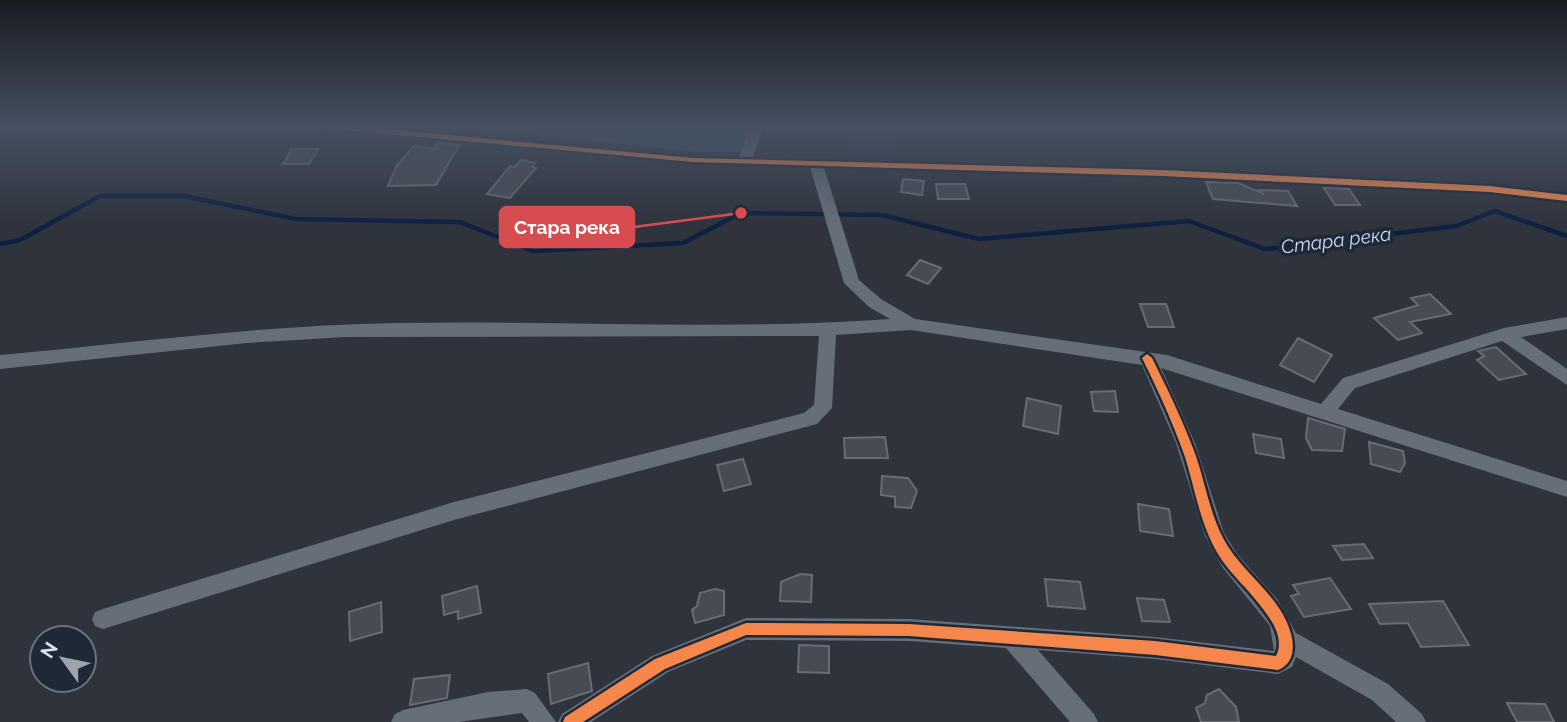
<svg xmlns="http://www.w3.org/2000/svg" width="1567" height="722" font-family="Raleway,sans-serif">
	<rect width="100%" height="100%" fill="#2e333c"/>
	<path fill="#2c384c" d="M 850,126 L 897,126 L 897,155 L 848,152 Z"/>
	<path fill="#384c6d" d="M 535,126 L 749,126 L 740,152 L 699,152 L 527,134 Z"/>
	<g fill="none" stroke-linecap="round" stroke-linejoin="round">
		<path stroke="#0d2041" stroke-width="4.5" d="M 0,244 L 20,240 L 100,196 L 184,196 L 296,219 L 460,222 L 533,251 L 683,243 L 741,213 L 882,215 L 979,239 L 1189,221 L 1265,249 L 1456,226 L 1495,211 L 1567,236"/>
	</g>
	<path fill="#474b53" stroke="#686c74" stroke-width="2" d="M 438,143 L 459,145 L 436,185 L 388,186 L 397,165 L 414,146 L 435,149 Z
		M 292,149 L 318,149 L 309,164 L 283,164 Z
		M 521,160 L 535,163 L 532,167 L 536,168 L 510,198 L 487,194 L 510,166 L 515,167 Z
		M 903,179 L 924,181 L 922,195 L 901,192 Z
		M 1206,182 L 1238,183 L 1262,193 L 1260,190 L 1288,191 L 1297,206 L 1213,199 Z
		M 936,184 L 965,184 L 969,199 L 938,199 Z
		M 1324,188 L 1349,189 L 1360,205 L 1335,205 Z
		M 920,260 L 941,268 L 928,284 L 907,275 Z
		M 1430,294 L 1451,314 L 1410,322 L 1422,333 L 1398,340 L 1374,318 L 1412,307 L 1418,305 L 1411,298 Z
		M 1140,304 L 1166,304 L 1174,327 L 1148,327 Z
		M 1298,338 L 1332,355 L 1314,382 L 1280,365 Z
		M 1496,347 L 1526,374 L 1499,380 L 1477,360 L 1484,356 L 1478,351 Z
		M 1115,391 L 1118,412 L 1094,411 L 1091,392 Z
		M 1027,398 L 1061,406 L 1058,434 L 1023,426 Z
		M 1308,418 L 1345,429 L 1342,451 L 1312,450 L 1306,438 Z
		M 1253,434 L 1281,439 L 1284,458 L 1256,453 Z
		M 885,437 L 888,458 L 845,458 L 844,438 Z
		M 1369,442 L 1403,451 L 1405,463 L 1400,472 L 1371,464 Z
		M 743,459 L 751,484 L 724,491 L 717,465 Z
		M 882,476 L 908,478 L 917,491 L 911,508 L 895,507 L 895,497 L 881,495 Z
		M 1138,504 L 1169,509 L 1173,536 L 1140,531 Z
		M 1364,544 L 1373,558 L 1342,560 L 1333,546 Z
		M 800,574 L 812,575 L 811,602 L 780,601 L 781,582 Z
		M 1330,578 L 1351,609 L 1304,617 L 1291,596 L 1299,594 L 1293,585 Z
		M 1045,579 L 1080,582 L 1085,609 L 1048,606 Z
		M 477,586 L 481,613 L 458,619 L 458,611 L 444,615 L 442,596 Z
		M 715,589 L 724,591 L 724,615 L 695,623 L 692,610 L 697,606 L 700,593 Z
		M 1137,598 L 1164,600 L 1170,622 L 1142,621 Z
		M 1443,601 L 1469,645 L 1421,647 L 1408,623 L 1380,624 L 1369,604 Z
		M 381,602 L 382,632 L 350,641 L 349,612 Z
		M 799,645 L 829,646 L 829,673 L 798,672 Z
		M 588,663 L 592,691 L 551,704 L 548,674 Z
		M 450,675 L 447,698 L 410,705 L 414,679 Z
		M 1219,689 L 1236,707 L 1239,722 L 1201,722 L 1196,708 L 1205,703 L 1207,695 Z
		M 1507,703 L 1545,704 L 1554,722 L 1517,722 Z"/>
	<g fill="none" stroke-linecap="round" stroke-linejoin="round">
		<path fill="#666e78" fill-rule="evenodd" d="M 316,126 L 369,126 L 693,156 L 739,157 L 750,126 L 764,126 L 753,157 L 1162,169 L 1490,185 L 1567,193 L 1567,203 L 1490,193 L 1162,177 L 824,168 L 859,280 L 881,299 L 915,319 L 1167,355 L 1321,404 L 1343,378 L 1504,328 L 1567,317 L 1567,329 L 1521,337 L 1567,369 L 1567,385 L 1502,341 L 1355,388 L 1338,409 L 1567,481 L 1567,497 L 1161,368 L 1195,443 L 1224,533 L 1237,554 L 1277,599 L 1296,633 L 1388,684 L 1422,714 L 1426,722 L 1396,722 L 1372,700 L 1296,657 L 1292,667 L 1278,674 L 1155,659 L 1038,650 L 1094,714 L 1098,722 L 1070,722 L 1006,648 L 909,641 L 746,640 L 668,672 L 591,722 L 558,722 L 562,714 L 652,656 L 746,618 L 909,619 L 1155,637 L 1274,651 L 1270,626 L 1223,568 L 1205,536 L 1176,443 L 1142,365 L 911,330 L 836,335 L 832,408 L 817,424 L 454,520 L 103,629 L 95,626 L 92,619 L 95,612 L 103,609 L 454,502 L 804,413 L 814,405 L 819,336 L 346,337 L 247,343 L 0,369 L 0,355 C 132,343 264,325 397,323 C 561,320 726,331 890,319 L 869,307 L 844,283 L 810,167 L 693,164 L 322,130 Z
			M 527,689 L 535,693 L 556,722 L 529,722 L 522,713 L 459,722 L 391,722 L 395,714 L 403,710 L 488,692 Z"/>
		<g stroke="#1f2837" stroke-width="5">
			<path id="cycleway" d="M 318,126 L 352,126 L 693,158 L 1162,170 L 1490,186 L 1567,195 L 1567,201 L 1490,192 L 1162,176 L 693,162 L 322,128 Z
				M 1147,354 L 1152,358 C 1168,390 1184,423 1196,456 C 1205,483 1210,513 1223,538 C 1241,573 1281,595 1291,634 C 1295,649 1293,664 1278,670 L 1155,655 L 909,636 L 746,635 L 665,669 L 583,722 L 563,722 L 565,717 L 655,659 L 746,623 L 909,624 L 1155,641 L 1276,656 C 1286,636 1268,615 1255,599 C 1243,584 1228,571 1218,554 C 1200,524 1195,489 1185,457 C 1173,423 1158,390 1142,358 Z"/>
		</g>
		<use href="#cycleway" fill="#f5874c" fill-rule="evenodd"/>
	</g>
	<linearGradient id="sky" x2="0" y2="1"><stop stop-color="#191c21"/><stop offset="0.56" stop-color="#465061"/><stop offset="1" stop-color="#465061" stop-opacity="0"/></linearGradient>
	<rect width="1567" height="227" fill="url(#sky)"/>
	<g text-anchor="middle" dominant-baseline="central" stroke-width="7" stroke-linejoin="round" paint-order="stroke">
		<g font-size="19" font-style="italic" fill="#cedef9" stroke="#1f2837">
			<text transform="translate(1336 240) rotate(-7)">Стара река</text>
		</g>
	</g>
	<path fill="none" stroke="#d74d4f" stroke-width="2.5" d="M741 213L634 227"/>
	<circle fill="#d74d4f" stroke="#1f2837" stroke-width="2.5" cx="741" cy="213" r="7"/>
	<rect fill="#d74d4f" stroke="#d74d4f" stroke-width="2.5" x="500" y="207" width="134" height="40" rx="7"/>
	<g font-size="19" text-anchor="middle" font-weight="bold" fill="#fff">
		<text x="567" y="234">Стара река</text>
	</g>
	<g transform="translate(63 659) rotate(303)"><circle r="33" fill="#1f2837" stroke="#6a727f" stroke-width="2"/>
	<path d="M0-5L12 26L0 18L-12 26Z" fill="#9ea3ae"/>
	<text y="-10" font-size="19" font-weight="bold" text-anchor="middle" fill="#dae0eb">N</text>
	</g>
</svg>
